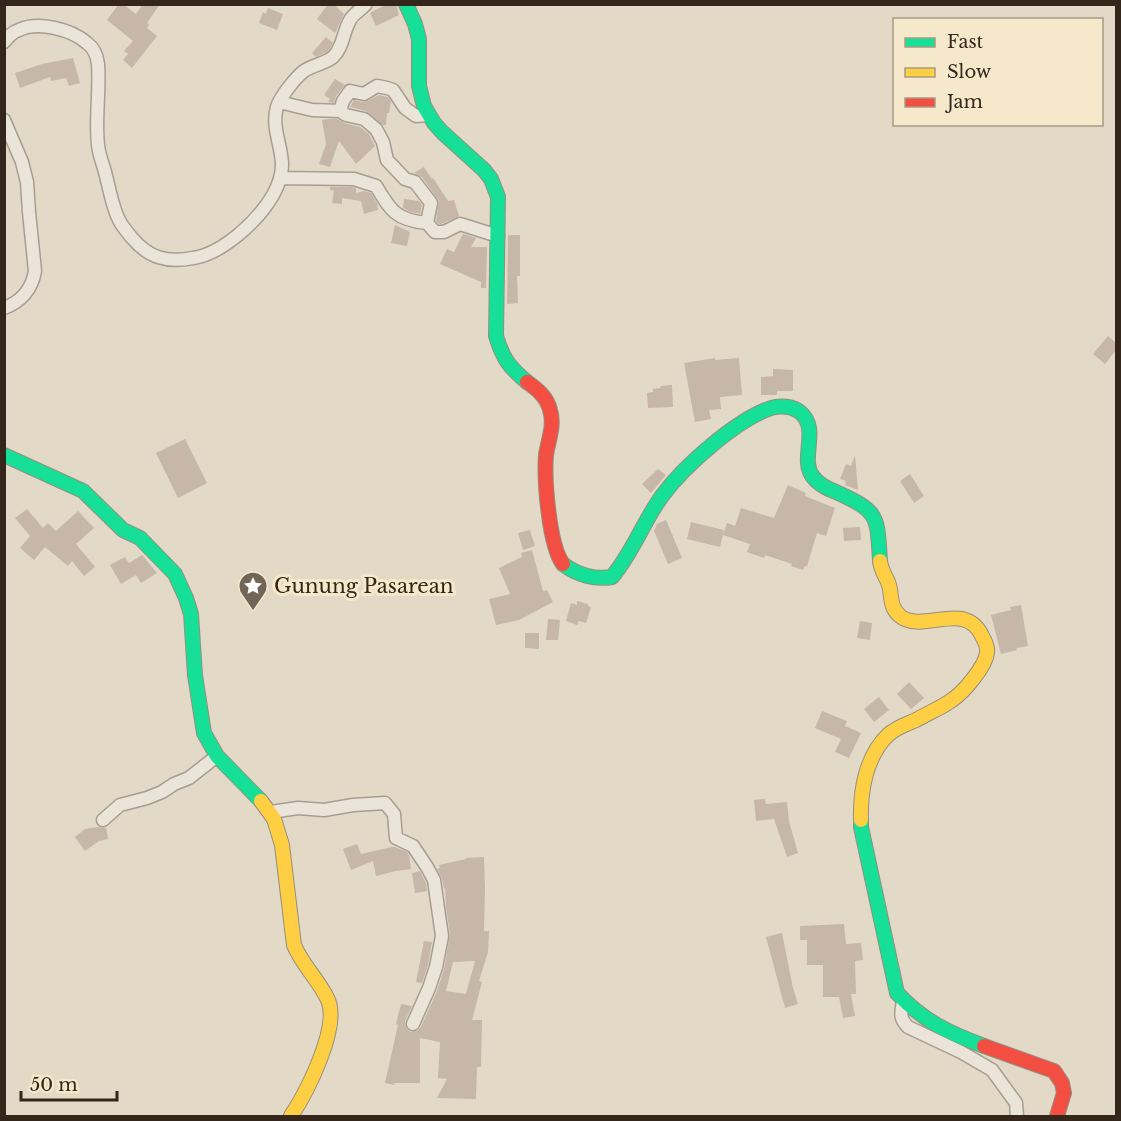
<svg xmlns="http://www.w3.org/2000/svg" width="1121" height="1121" font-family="'Libre Baskerville',serif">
	<rect width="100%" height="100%" fill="#e2dac7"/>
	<path fill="#c6b7a8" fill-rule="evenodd" d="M 119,4 L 123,4 L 136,14 L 143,4 L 160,4 L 147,23 L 149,25 L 147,28 L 157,36 L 132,68 L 123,60 L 128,54 L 124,51 L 133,41 L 107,20 Z
		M 328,4 L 333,4 L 344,14 L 335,33 L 317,19 Z
		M 387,4 L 396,4 L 399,15 L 376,26 L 370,13 Z
		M 268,8 L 283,14 L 277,30 L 259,23 L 263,12 L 266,14 Z
		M 326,37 L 333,43 L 332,45 L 328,51 L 316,57 L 312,53 Z
		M 73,58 L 80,83 L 69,86 L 66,78 L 51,81 L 50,77 L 20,88 L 15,73 L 42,64 Z
		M 335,79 L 345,85 L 336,96 L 334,103 L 328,102 L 330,99 L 324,95 Z
		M 379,95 L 388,97 L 391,101 L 389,113 L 387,113 L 386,125 L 383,125 L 366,111 L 350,107 L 354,100 L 362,102 L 368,101 Z
		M 330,119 L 337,119 L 344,123 L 360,127 L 369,134 L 375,146 L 356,164 L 339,141 L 330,167 L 319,164 L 326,144 L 322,120 Z
		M 424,167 L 432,179 L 433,178 L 448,201 L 454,200 L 459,216 L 441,224 L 439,224 L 436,221 L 439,201 L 422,177 L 414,173 Z
		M 330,187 L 353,187 L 356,188 L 356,193 L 364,191 L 371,193 L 377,203 L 378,210 L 364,214 L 361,201 L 342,198 L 342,204 L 332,203 L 334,191 L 330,190 Z
		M 404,199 L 419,201 L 422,205 L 420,214 L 411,212 L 403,208 Z
		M 395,225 L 410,232 L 407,246 L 391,243 Z
		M 463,234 L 476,238 L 471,247 L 487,247 L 486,288 L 481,288 L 481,282 L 440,264 L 447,249 L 454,252 Z
		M 508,235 L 520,235 L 520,276 L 517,276 L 518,303 L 507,304 Z
		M 1108,336 L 1116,343 L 1116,350 L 1105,364 L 1093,354 Z
		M 715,358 L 715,360 L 739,358 L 742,395 L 720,397 L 721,409 L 709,410 L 711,419 L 695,422 L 684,363 Z
		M 773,369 L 793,370 L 793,391 L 777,391 L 777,395 L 761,395 L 761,377 L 773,376 Z
		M 672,385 L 673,407 L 648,408 L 647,393 L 653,392 L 653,389 L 661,388 L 660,386 Z
		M 185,439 L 207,483 L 178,498 L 156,453 Z
		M 855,455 L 858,490 L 845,485 L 846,481 L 840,479 L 846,464 L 851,466 Z
		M 658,469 L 666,475 L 651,493 L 642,484 Z
		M 910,474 L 924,496 L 914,503 L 900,481 Z
		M 788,485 L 806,493 L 805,496 L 835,508 L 826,536 L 817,533 L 807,566 L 805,566 L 803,570 L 791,566 L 792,564 L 765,555 L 764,558 L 747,552 L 750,544 L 723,535 L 727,523 L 735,526 L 741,508 L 774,518 Z
		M 27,509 L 43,528 L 48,523 L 56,531 L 78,511 L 94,528 L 76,544 L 95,567 L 84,576 L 72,561 L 68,566 L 45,547 L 34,560 L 20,548 L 30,536 L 15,518 Z
		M 666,520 L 682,558 L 668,564 L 654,531 L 657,524 Z
		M 691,522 L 724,530 L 720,547 L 687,539 Z
		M 860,527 L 861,540 L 844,541 L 843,528 Z
		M 530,530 L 535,546 L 523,550 L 518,533 Z
		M 532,550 L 543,591 L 547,590 L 553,602 L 519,620 L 496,625 L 489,599 L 510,594 L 499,568 L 522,557 L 521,553 Z
		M 142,555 L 157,573 L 141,583 L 136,575 L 121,584 L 110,565 L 125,557 L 129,563 Z
		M 577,601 L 588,604 L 588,606 L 591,607 L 586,623 L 579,621 L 577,625 L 566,621 L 571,603 L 577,605 Z
		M 1021,605 L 1028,646 L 1016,648 L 1017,650 L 1001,654 L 991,615 L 1011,610 L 1010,607 Z
		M 548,619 L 560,620 L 558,640 L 546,640 Z
		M 860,621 L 872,623 L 870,640 L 857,638 Z
		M 525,633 L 539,633 L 539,649 L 525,648 Z
		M 909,682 L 924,698 L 911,709 L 897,694 Z
		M 879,697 L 889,710 L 874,722 L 864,709 Z
		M 822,711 L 847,721 L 845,726 L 861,733 L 849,758 L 835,752 L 841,739 L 815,728 Z
		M 765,799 L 766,804 L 787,802 L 789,821 L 798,853 L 787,857 L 774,819 L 756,821 L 754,800 Z
		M 98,827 L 106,828 L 108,839 L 99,841 L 85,851 L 75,837 L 85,829 Z
		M 357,844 L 361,854 L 392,847 L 395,847 L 407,852 L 409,855 L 411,869 L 396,871 L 376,876 L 373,861 L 351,870 L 343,849 Z
		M 484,857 L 485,889 L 484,931 L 489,931 L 488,952 L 479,981 L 482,982 L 472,1020 L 482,1020 L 481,1067 L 477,1067 L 476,1099 L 437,1098 L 447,1079 L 438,1078 L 440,1042 L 420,1038 L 420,1083 L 395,1083 L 394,1085 L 385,1083 L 398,1025 L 396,1024 L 401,1004 L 412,1006 L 405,1021 L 406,1028 L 410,1032 L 417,1031 L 421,1027 L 437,991 L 444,969 L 450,935 L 446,906 L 445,888 L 444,889 L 442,878 L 437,869 L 440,868 L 439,865 L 466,859 L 466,858 ZM 475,961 L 466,994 L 446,991 L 453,962 Z
		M 420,871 L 426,883 L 427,891 L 415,893 L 412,873 Z
		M 844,924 L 846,944 L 861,943 L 863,960 L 855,961 L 856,994 L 851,994 L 855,1016 L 843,1018 L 839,997 L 823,997 L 823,965 L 807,965 L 807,940 L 800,940 L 800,926 Z
		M 782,933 L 793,988 L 798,1004 L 785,1008 L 766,937 Z
		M 424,941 L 432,942 L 428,965 L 422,983 L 416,982 Z"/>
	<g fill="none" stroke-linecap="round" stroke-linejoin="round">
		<g stroke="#a69e91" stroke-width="15">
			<path id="street" d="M 4,42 C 8,37 12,32 19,30 C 38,21 71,29 87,43 C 94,48 97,56 98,64 C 100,91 95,118 98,145 C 99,156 104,166 106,176 C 110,191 112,206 119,220 C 122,226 127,232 132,238 C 149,258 167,263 193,258 C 222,254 258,221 273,195 C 278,186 282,176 282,165 C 282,146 271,127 277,107 C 280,97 296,77 304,71 C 313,65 324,64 333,57 C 343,48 343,32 350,20 C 353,14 361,10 366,4
				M 279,102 L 312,110 L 340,111 L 343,101 L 350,91 L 364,94 L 377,86 L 387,88 L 393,90 L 405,108 L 416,116 L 429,115
				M 340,111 L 346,115 L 364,119 L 376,129 L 383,142 L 387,160 L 405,179 L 415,182 L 431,203 L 427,223
				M 4,120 L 22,162 L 27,182 L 29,212 L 35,271 C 32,289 21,302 4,308
				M 280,178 L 354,179 L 376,186 C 391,211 396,220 427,223 L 435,232 L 444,232 L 460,224 L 498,236
				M 271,812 L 298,808 L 324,810 L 353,805 L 385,803 L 394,814 L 396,838 L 413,846 L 427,867 L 434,880 L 442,936 L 436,967 L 429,988 L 413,1024
				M 103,820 L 120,805 L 147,798 L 162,792 L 174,784 L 189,778 L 217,756
				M 903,1001 C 901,1013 899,1018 908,1027 L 961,1052 L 992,1070 L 1016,1103 L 1017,1116"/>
		</g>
		<g stroke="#968e81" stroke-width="16">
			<path id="fast" d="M 406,4 L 415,24 L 419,39 L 419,86 L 424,106 L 434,123 L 442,132 L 484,170 L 491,179 L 498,197 L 496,336 C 503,359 509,367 527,382
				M 4,455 L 83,491 L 123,530 L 140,538 L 175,574 L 186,598 L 191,614 L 195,675 L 204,733 L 217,756 L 261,801
				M 563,564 C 577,575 595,580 612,577 C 633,552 643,522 662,496 C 684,466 736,420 771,408 C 780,405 793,406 801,413 C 820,430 799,459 813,477 C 819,485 828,489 836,492 C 880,512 877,516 880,561
				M 861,820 L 861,827 L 897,993 C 923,1021 949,1033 984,1046"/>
		</g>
		<g stroke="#968e81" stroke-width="16">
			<path id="slow" d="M 261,801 L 274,819 L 282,845 L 294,945 C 302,965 319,980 328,1000 C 340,1027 307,1092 291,1116
				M 861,820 C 860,791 866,756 888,735 C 895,728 907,724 916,720 C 928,713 941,708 952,700 C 964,692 985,667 987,653 C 988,647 985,641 982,636 C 978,627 971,621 962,619 C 944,615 915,629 900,616 C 888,606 893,594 888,582 C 885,575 881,570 880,561"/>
		</g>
		<g stroke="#968e81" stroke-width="16">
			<path id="jam" d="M 527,382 C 537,389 547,397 550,410 C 555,425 548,441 546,455 C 544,479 549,546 563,564
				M 984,1046 L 1054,1071 L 1062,1083 L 1064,1093 L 1057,1116"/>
		</g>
		<use href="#street" stroke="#eae4d9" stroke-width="12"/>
		<use href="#fast" stroke="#16e098" stroke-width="14"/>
		<use href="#slow" stroke="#ffcf43" stroke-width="14"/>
		<use href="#jam" stroke="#f24e42" stroke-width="14"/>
	</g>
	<defs>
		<g id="sight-pin" transform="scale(1.5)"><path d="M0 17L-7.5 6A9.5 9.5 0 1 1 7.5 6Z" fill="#716557" stroke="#f5e8cb"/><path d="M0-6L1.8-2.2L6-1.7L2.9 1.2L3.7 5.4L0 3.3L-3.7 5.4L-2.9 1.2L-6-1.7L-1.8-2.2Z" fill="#fff"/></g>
	</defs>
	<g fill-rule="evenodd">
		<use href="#sight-pin" x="253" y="586"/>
	</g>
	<g text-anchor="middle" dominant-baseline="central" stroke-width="6" stroke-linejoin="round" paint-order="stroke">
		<g font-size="20" fill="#34261a" stroke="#f5e8cb" text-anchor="start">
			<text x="274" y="586">Gunung Pasarean</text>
		</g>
	</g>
	<rect width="1121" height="1121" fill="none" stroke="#34261a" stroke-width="12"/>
	<rect x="893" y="18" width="210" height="108" fill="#f5e8cb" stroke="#a89a84" stroke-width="1.5"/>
	<rect x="905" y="38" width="30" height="9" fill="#16e098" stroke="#a89a84" stroke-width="1.5"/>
	<text x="947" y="48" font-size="18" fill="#34261a">Fast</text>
	<rect x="905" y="68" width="30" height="9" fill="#ffcf43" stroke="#a89a84" stroke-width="1.5"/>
	<text x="947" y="78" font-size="18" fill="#34261a">Slow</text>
	<rect x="905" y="98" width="30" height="9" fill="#f24e42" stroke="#a89a84" stroke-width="1.5"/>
	<text x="947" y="108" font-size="18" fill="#34261a">Jam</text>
	<path d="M21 1091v9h96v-9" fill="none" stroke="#34261a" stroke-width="3"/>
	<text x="30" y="1091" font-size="18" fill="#34261a" stroke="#f5e8cb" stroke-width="4.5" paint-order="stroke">50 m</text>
</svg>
